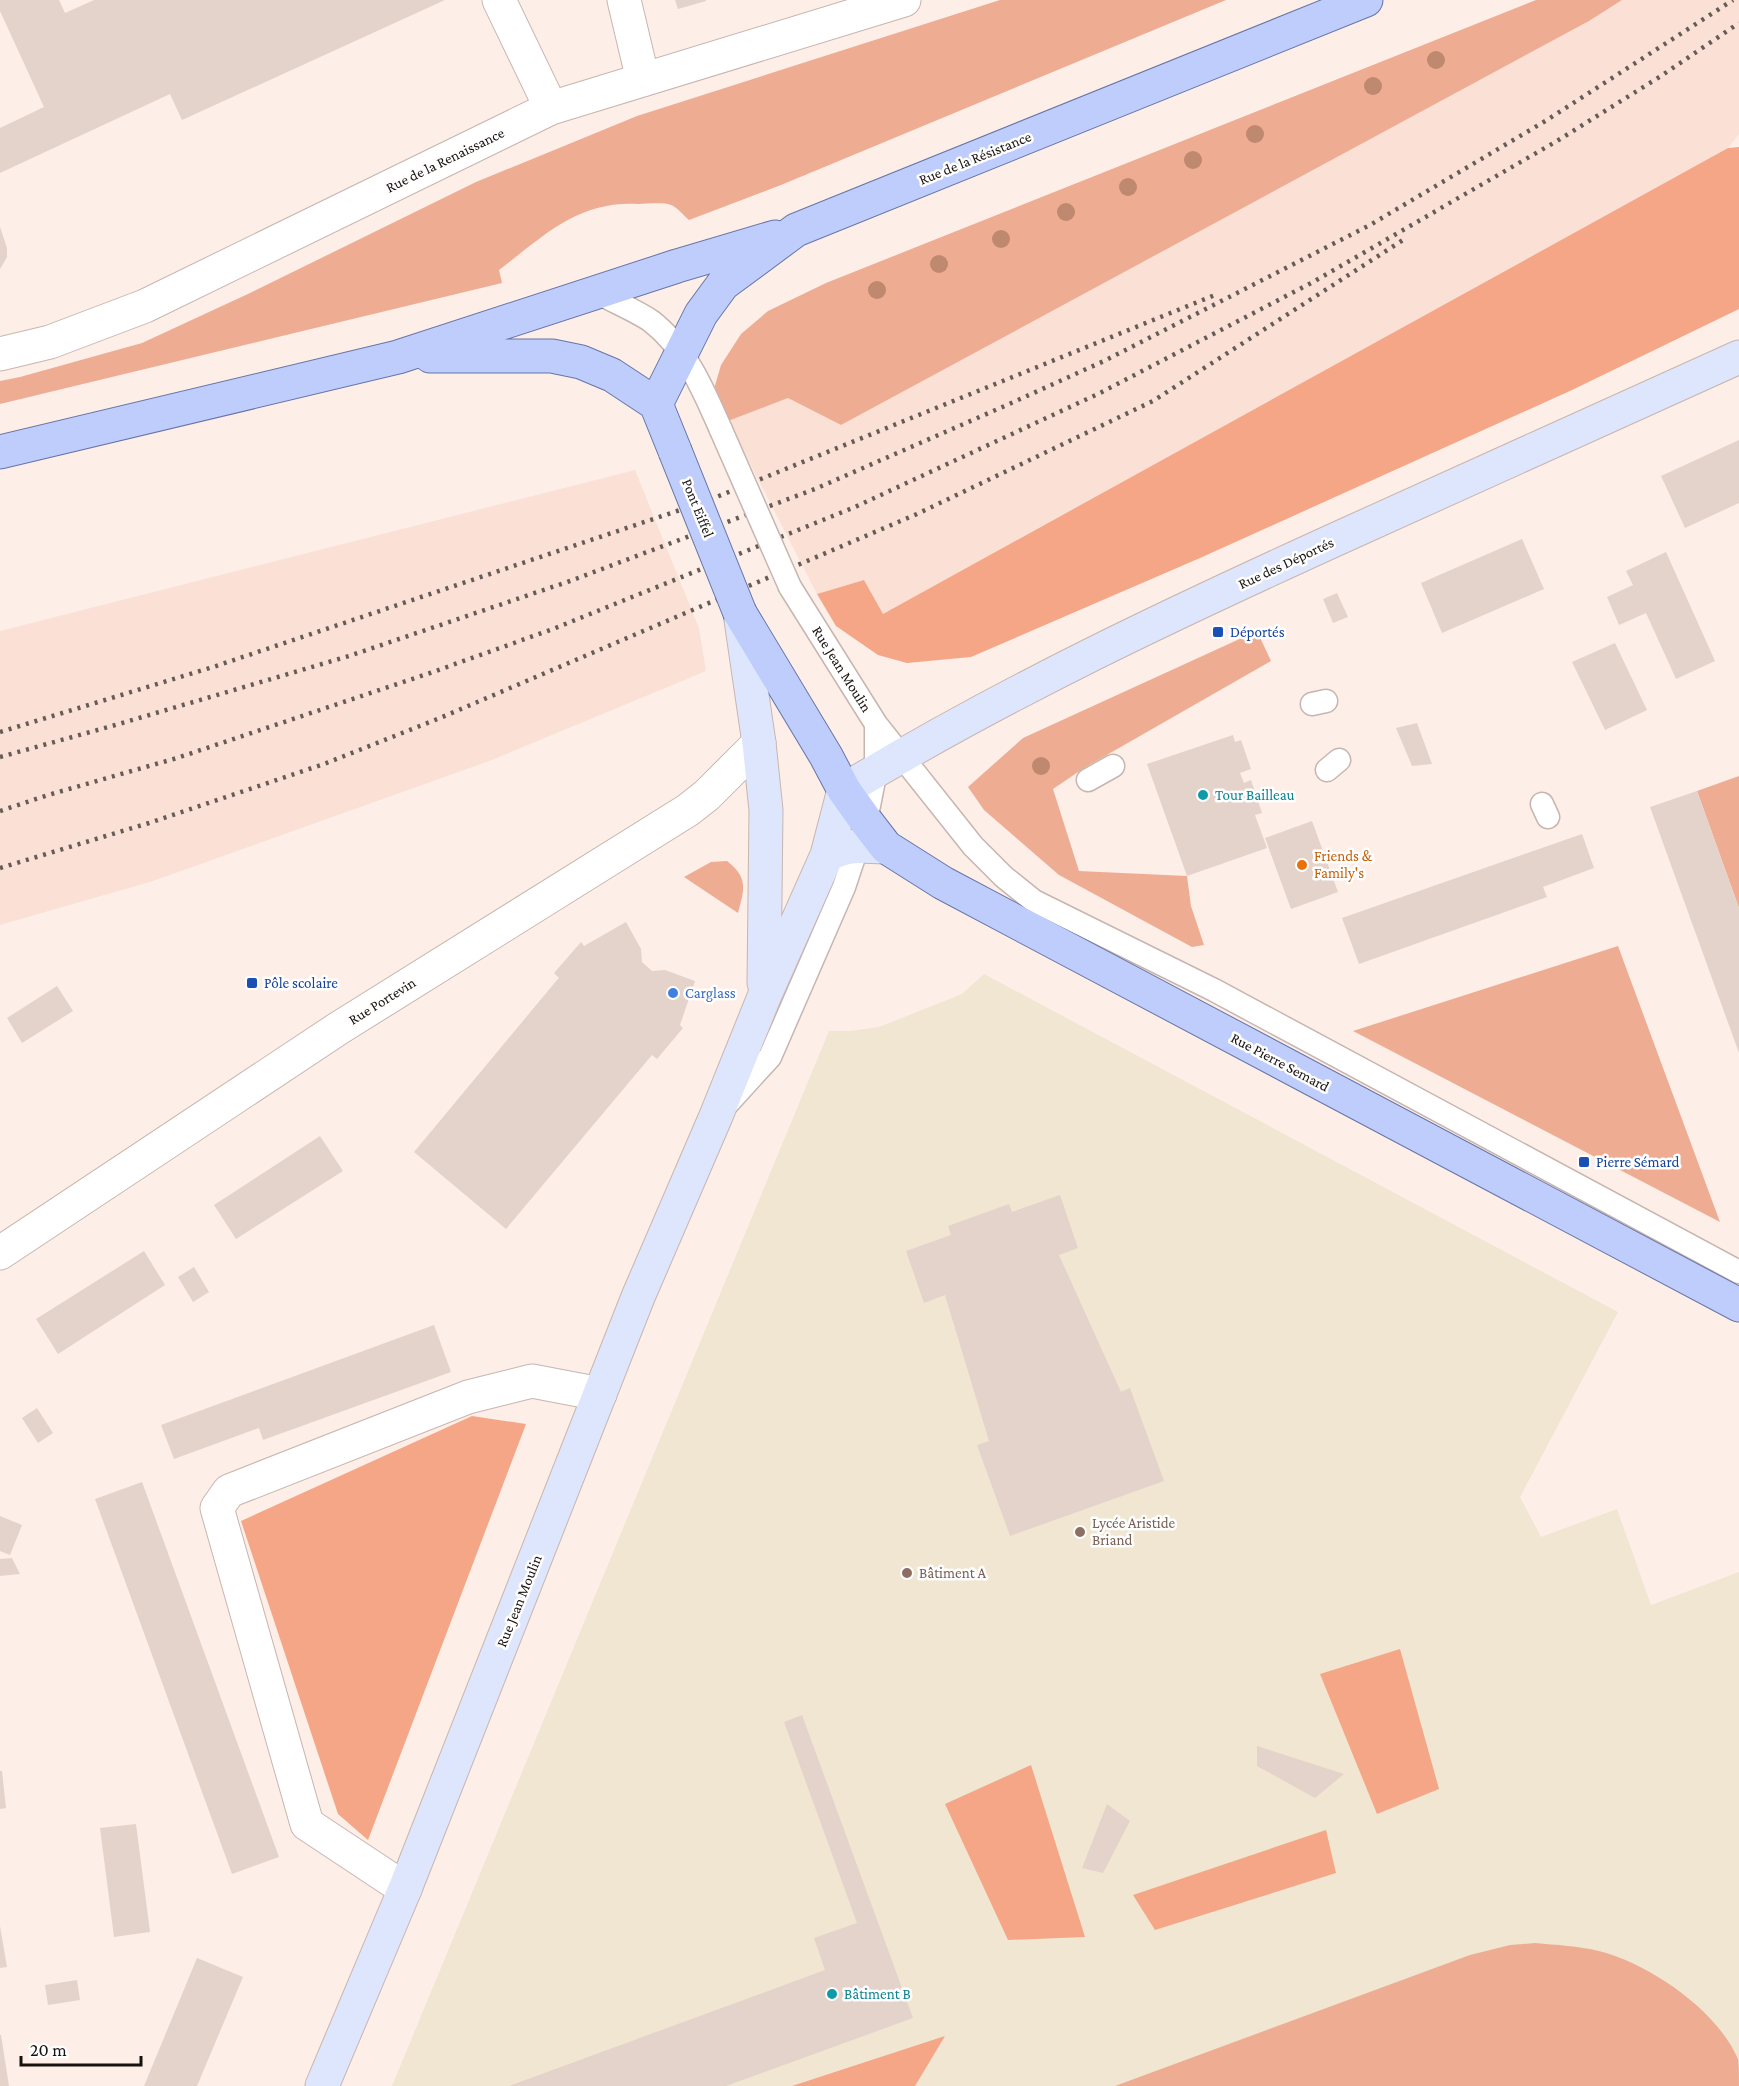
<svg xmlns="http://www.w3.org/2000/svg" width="1739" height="2086" font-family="'Crimson Pro',serif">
	<rect width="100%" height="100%" fill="#fdeee8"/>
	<path fill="#fbe0d6" d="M 1622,0 L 1739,0 L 1739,134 L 1728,148 L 882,615 L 864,580 L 817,594 L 728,421 L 788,398 L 841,425 L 1589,21 Z
		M 635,470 L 699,628 L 706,671 L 492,760 L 153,881 L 0,925 L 0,631 Z"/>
	<path fill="#f1e6d1" d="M 984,974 L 1618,1312 L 1520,1497 L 1541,1537 L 1617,1509 L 1651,1605 L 1739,1572 L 1739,2086 L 392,2086 L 829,1031 L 851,1031 L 879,1027 L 962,994 Z"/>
	<path fill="#eead93" d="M 1000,0 L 1226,0 L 781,185 L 689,220 C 684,216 677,207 671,205 C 663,202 648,204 638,204 C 577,201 544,236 499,270 L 502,283 L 0,404 L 0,381 L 20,377 L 142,343 L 250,293 L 476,182 L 637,116 Z
		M 1536,0 L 1622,0 L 1589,21 L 841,425 L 788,398 L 728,421 L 714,389 L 721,365 L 741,334 L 768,311 L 826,283 Z
		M 1257,631 L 1271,661 L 1084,768 L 1053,789 L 1079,871 L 1187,876 L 1191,906 L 1204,945 L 1192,947 L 1059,875 L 984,810 L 968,787 L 1023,738 Z
		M 1739,776 L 1739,908 L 1697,791 Z
		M 727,861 C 749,878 744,890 738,913 L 684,877 L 711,862 Z
		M 1618,946 L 1720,1222 L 1353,1031 Z
		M 1535,1943 C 1557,1945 1578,1946 1599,1951 C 1650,1964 1717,2010 1738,2059 C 1739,2066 1739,2078 1739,2086 L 1115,2086 L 1470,1955 L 1510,1945 Z"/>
	<path fill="#f4a687" d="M 1739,147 L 1739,309 L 1572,390 L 1200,558 L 971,657 L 907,663 L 878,655 L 836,626 L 817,594 L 864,580 L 883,614 L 1728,148 Z
		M 472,1416 L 526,1424 L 368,1840 L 338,1814 L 241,1521 Z
		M 1400,1649 L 1439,1789 L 1377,1814 L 1320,1674 Z
		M 1031,1765 L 1085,1937 L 1008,1940 L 945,1804 Z
		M 1326,1830 L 1336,1873 L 1155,1930 L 1133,1895 Z
		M 945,2036 L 915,2086 L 792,2086 Z"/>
	<path fill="#e4d3ca" d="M 0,0 L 59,0 L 65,13 L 94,0 L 445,0 L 182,120 L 170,94 L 0,173 L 0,128 L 44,107 L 0,11 Z
		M 675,0 L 706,0 L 706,1 L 678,9 Z
		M 0,227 L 7,248 L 7,257 L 0,269 Z
		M 1739,440 L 1739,503 L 1685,528 L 1661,476 Z
		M 1522,539 L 1544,589 L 1442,633 L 1421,583 Z
		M 1666,552 L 1715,661 L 1676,679 L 1646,613 L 1619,625 L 1607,597 L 1633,585 L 1626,571 Z
		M 1337,593 L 1348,617 L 1333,623 L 1323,599 Z
		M 1615,643 L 1647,710 L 1605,730 L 1572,662 Z
		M 1417,723 L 1432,764 L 1412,766 L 1396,728 Z
		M 1233,735 L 1235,742 L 1241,740 L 1251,769 L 1240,773 L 1244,783 L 1251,780 L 1262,813 L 1255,815 L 1267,848 L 1187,876 L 1147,764 Z
		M 1697,791 L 1739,908 L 1739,1053 L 1650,807 Z
		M 1312,821 L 1338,892 L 1291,909 L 1265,838 Z
		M 1582,834 L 1594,868 L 1543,887 L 1547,897 L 1359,964 L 1342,918 Z
		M 626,922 L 641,949 L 642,962 L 652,971 L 665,970 L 695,981 L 680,1025 L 683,1028 L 657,1059 L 652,1055 L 506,1229 L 414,1152 L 557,980 L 559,978 L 554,973 L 581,942 L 584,946 Z
		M 57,986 L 73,1011 L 22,1043 L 7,1018 Z
		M 320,1136 L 343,1171 L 236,1239 L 214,1205 Z
		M 1060,1195 L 1078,1248 L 1059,1255 L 1121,1392 L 1130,1388 L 1164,1481 L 1010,1536 L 977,1445 L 989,1441 L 945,1295 L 924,1303 L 906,1251 L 951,1235 L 948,1226 L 1009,1204 L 1012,1212 Z
		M 144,1251 L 165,1285 L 58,1354 L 36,1319 Z
		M 194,1267 L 209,1292 L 193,1302 L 178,1277 Z
		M 434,1325 L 451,1372 L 263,1440 L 259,1428 L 174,1459 L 161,1425 Z
		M 37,1408 L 53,1433 L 38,1443 L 22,1418 Z
		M 142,1482 L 279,1857 L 232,1874 L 95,1499 Z
		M 0,1516 L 22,1525 L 10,1555 L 0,1551 Z
		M 12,1558 L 20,1574 L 0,1576 L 0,1559 Z
		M 802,1715 L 913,2018 L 726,2086 L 509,2086 L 825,1970 L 814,1938 L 857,1923 L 784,1722 Z
		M 1257,1746 L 1344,1774 L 1315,1798 L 1257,1766 Z
		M 0,1771 L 2,1771 L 6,1808 L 0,1809 Z
		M 1107,1804 L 1130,1821 L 1103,1873 L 1082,1868 Z
		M 136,1824 L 150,1932 L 114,1937 L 100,1828 Z
		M 0,1926 L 7,1967 L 0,1968 Z
		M 197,1958 L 243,1977 L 197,2086 L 144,2086 Z
		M 77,1980 L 80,2000 L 48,2005 L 45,1985 Z
		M 0,2035 L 1,2035 L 9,2086 L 0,2086 Z"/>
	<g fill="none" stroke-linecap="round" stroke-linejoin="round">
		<g stroke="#c7b5af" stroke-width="25">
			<path id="lane" d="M 597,292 C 614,302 635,310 651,321 C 686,348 704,391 721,430
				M 790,587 L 876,724 L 973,846 L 1004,877 L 1034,901 L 1214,990 L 1739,1272
				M 1312,704 L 1326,701
				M 1327,770 L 1339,760
				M 1088,780 L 1113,766
				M 1542,804 L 1548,817
				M 728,1103 L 770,1057 L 844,887 L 866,821 L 876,770 L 876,724"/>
		</g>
		<g stroke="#c7b5af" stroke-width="35">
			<path id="street" d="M 499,0 L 551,108
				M 624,0 L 643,80
				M 0,354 L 50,342 L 145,306 L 551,108 L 904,0
				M 0,1253 L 339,1028 L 688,810 L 707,795 L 759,743
				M 405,1889 L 307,1824 L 217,1508 L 229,1491 L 468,1397 L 532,1381 L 600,1394"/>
		</g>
		<g stroke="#c7b5af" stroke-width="35">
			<path id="secondary" d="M 740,613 L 759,743 L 766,810 L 764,983
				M 827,855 C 848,844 862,846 886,847
				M 322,2086 L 405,1889 L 638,1297 L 716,1116 L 764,997 L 827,855 L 844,790 C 1007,691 1178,611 1352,532 C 1481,474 1610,415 1739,357"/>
		</g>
		<g stroke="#6775a6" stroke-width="35">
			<path id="primary" d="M 430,356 L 552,356 L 581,362 L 612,375 L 656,404
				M 656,404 L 701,314 L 723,284 L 796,230 L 1366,0
				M 656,404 L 675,451
				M 0,452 L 398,357 L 677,266 L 775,237
				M 740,613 L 826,756 L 844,790 L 866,821 L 886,847 L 943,883 L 1739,1305"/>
		</g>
		<use href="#lane" stroke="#fff" stroke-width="22"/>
		<use href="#street" stroke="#fff" stroke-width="33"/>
		<use href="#secondary" stroke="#dee6fd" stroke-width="33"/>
		<use href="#primary" stroke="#becdfb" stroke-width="33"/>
		<path stroke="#655c58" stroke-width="4.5" stroke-dasharray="3 6" stroke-linecap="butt" d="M 0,732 L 213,667 L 704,502 L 1215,295
			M 0,757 L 112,726 L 349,656 L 570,581 L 815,489 L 1007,405 L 1104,361 L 1370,225 L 1547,120 L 1733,0
			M 0,811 L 48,795 L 177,758 L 430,673 L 553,629 L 855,507 L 1100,393 L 1313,282 L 1557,141 L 1661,76 L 1739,23
			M 0,868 L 149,823 L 324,764 L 440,718 L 917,514 L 1153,401 L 1403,240"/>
		<g stroke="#c7b5af" stroke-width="25" stroke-linecap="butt">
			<path id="lane-bridge" d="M 721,430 L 790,587"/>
		</g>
		<g stroke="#6775a6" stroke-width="35" stroke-linecap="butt">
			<path id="primary-bridge" d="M 675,451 L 740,613"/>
		</g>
		<use href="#lane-bridge" stroke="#fff" stroke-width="22"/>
		<use href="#primary-bridge" stroke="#becdfb" stroke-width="33"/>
	</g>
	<g fill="#bf896f">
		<circle cx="1436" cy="60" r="9"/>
		<circle cx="1373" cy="86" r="9"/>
		<circle cx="1255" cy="134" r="9"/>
		<circle cx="1193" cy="160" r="9"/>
		<circle cx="1128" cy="187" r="9"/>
		<circle cx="1066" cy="212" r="9"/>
		<circle cx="1001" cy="239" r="9"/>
		<circle cx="939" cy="264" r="9"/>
		<circle cx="877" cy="290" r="9"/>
		<circle cx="1041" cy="766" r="9"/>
	</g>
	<g fill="#1a4fb4" stroke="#fefefe" stroke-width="2">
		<rect x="1212" y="626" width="12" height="12" rx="3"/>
		<rect x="246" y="977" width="12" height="12" rx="3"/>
		<rect x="1578" y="1156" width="12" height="12" rx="3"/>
	</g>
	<g fill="#0f9aa8" stroke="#fefefe" stroke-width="2">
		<circle cx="1203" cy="795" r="6"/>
		<circle cx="832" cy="1994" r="6"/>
	</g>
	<circle fill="#e8710a" stroke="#fefefe" stroke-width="2" cx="1302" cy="865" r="6"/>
	<circle fill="#3f7fe0" stroke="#fefefe" stroke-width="2" cx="673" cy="993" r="6"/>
	<g fill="#8d6e63" stroke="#fefefe" stroke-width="2">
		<circle cx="1080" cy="1532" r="6"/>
		<circle cx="907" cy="1573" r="6"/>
	</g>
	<g text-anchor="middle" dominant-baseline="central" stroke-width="5" stroke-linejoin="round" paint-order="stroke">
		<g font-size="15" fill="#18120f" stroke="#fefefe">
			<text transform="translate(975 158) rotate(-22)">Rue de la Résistance</text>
			<text transform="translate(445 160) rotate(-26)">Rue de la Renaissance</text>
			<text transform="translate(698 508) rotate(68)">Pont Eiffel</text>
			<text transform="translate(1286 563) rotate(-25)">Rue des Déportés</text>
			<text transform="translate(842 669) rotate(58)">Rue Jean Moulin</text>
			<text transform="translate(382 1001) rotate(-32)">Rue Portevin</text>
			<text transform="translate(1280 1062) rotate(28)">Rue Pierre Semard</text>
			<text transform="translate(519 1601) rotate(-68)">Rue Jean Moulin</text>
		</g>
		<g font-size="15" fill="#164399" stroke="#fefefe" text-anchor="start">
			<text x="1230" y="632">Déportés</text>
			<text x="264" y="983">Pôle scolaire</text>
			<text x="1596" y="1162">Pierre Sémard</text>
		</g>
		<g font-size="15" fill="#0d838f" stroke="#fefefe" text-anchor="start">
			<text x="1215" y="795">Tour Bailleau</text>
			<text x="844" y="1994">Bâtiment B</text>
		</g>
		<g font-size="15" fill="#c56008" stroke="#fefefe" text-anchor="start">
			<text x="1314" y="856">Friends &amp;<tspan x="1314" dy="17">Family's</tspan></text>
		</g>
		<g font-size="15" fill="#366cbe" stroke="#fefefe" text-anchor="start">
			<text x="685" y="993">Carglass</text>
		</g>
		<g font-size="15" fill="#785e54" stroke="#fefefe" text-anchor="start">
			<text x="1092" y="1523">Lycée Aristide<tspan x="1092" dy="17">Briand</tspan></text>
			<text x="919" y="1573">Bâtiment A</text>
		</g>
	</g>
	<path d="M21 2056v9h120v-9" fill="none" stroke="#18120f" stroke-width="3"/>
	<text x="30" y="2056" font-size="18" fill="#18120f" stroke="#fefefe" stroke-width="4.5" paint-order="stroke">20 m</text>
</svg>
